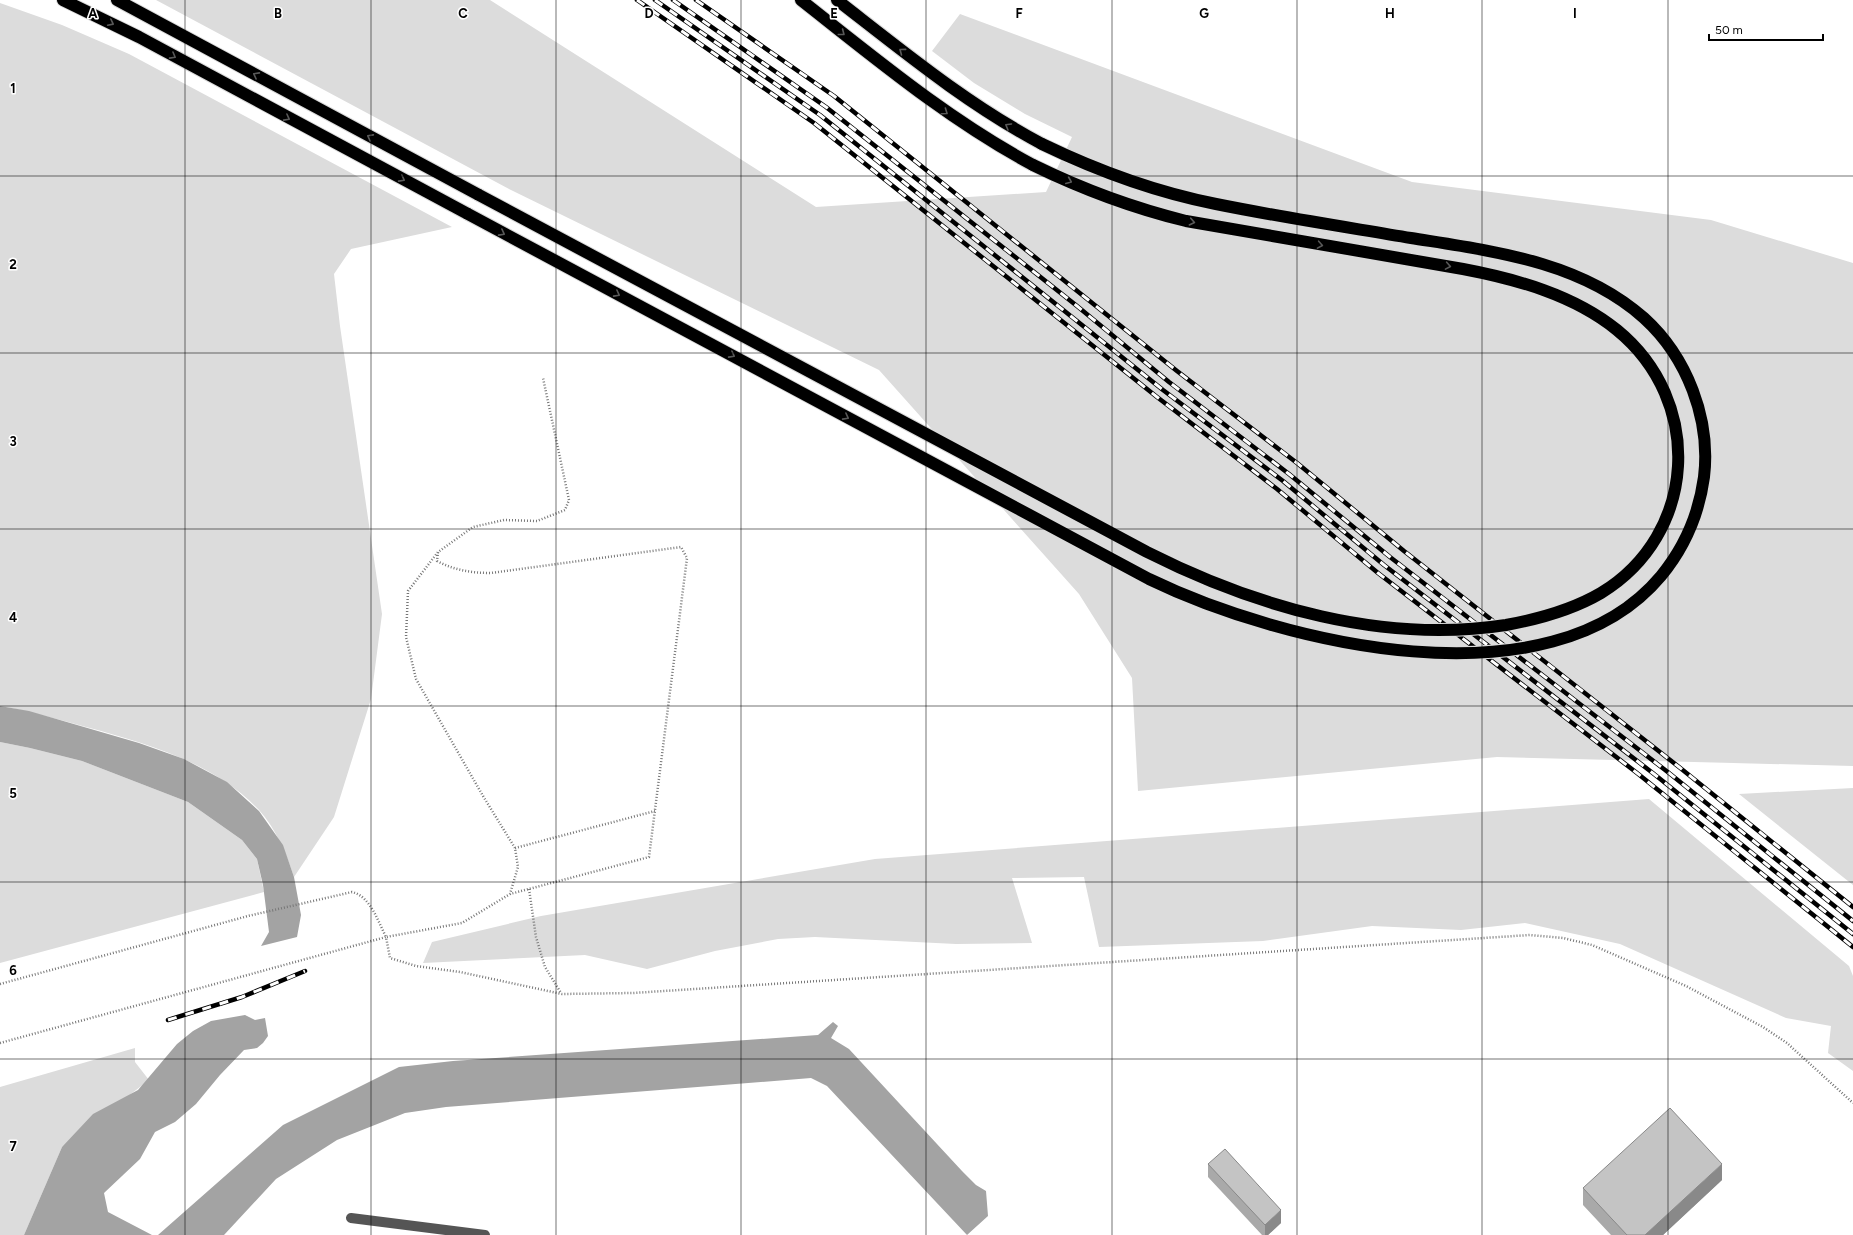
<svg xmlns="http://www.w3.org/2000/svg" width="1853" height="1235" font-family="Figtree,sans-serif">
	<rect width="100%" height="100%" fill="#fff"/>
	<path fill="#dcdcdc" d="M 156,0 L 490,0 L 816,207 L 1046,192 L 1072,137 L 1025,114 L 974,83 L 932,51 L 960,14 L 1412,182 L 1711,220 L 1853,263 L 1853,766 L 1497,757 L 1138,791 L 1132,678 L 1079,594 L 879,370 L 511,190 Z
		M 0,3 L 62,25 L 129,54 L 452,227 L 351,249 L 334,274 L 340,326 L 382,614 L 371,699 L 334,817 L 294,877 C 286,853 276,829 259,810 C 215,763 146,743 86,727 C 57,719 29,711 0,706 Z
		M 0,742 L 30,748 L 82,761 L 188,802 L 242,840 L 257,859 L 264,892 L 0,963 Z
		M 1853,788 L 1853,885 L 1739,794 Z
		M 1649,799 L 1849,966 L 1853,976 L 1853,1071 L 1828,1053 L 1831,1026 L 1786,1018 L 1620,944 L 1525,923 L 1461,930 L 1372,926 L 1263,941 L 1099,947 L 1084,877 L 1012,878 L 1032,943 L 956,944 L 815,937 L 778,939 L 715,951 L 647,969 L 585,955 L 423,963 L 432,942 L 541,916 L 875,859 Z
		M 135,1048 L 135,1062 L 149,1080 L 62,1147 L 24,1235 L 0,1235 L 0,1087 Z"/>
	<path fill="#a3a3a3" d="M 0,706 L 29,711 L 139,743 L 184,759 L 227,782 L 259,811 L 283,845 L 294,877 L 301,915 L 297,937 L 261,946 L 269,932 L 263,885 L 257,859 L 242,840 L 188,802 L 82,761 L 30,748 L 0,742 Z
		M 245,1015 L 255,1020 L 265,1018 L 268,1036 L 263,1043 L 257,1048 L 244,1050 L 220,1075 L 196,1104 L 175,1122 L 155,1132 L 140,1159 L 104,1193 L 108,1212 L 152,1235 L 24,1235 L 62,1147 L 93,1114 L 138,1090 L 177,1044 L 193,1031 L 211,1021 Z
		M 833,1022 L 838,1026 L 831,1038 L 849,1049 L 962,1171 L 976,1185 L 986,1191 L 988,1216 L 967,1235 L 827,1086 L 811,1078 L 446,1107 L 405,1113 L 337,1140 L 276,1179 L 224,1235 L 158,1235 L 283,1125 L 399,1067 L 453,1061 L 818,1035 Z"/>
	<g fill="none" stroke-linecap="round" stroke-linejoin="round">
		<g stroke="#dbdbdb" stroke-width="14">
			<path id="highway" d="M 63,0 L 139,37 L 468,214
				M 117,0 L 479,195
				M 801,0 C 876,59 949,120 1033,165
				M 837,0 C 904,52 967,104 1042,144"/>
		</g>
		<path stroke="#777" stroke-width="2.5" stroke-dasharray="1 2" stroke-linecap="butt" d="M 438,552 L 437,561 C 454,570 471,573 491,573 L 681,547 L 687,558 L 649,857 L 510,894
			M 515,848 L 655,811
			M 529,889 L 536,937 L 545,967 L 561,993
			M 0,984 L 248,916 L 352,892 C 370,896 378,921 386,937 L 462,923 L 510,894 L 518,867 L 515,848 L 483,796 L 416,679 L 406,637 L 408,591 L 438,552 L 473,527 L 504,520 L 537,521 L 565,510 L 569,500 L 543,378
			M 0,1043 L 386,937 L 390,958 L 416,966 L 460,972 L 562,994 L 633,993 L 1530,935 L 1563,938 L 1592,945 L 1686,986 L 1763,1027 L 1787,1043 L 1853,1103"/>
		<path stroke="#555" stroke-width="10" d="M 351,1218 L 485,1235"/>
		<use href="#highway" stroke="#000" stroke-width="12"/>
		<g stroke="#000" stroke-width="4.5">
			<path id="rail" d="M 637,0 L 814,123 L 1157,397 L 1277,489 L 1378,573 L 1637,773 L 1853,947
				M 655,0 L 820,115 L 1163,390 L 1283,481 L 1384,565 L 1654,774 L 1853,934
				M 673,0 L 826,107 L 1077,306 L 1169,382 L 1289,474 L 1390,557 L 1669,773 L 1853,921
				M 696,0 L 834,96 L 1177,371 L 1297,463 L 1404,551 L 1679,767 L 1853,907
				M 168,1020 L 242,997 L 305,971"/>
		</g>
		<use href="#rail" stroke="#fff" stroke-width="3" stroke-dasharray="9" stroke-linecap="butt"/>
		<g stroke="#dbdbdb" stroke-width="14" stroke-linecap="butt">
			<path id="highway-bridge" d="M 479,195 L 1147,552 C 1256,607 1383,644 1506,625 C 1539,619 1572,610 1601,593 C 1698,534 1704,401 1617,330 C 1574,295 1516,279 1463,269 L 1186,221 C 1133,208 1082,189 1033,165
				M 468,214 L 1149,579 C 1281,643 1550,709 1661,576 C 1684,548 1699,514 1704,477 C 1711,419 1687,357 1644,318 C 1580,261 1492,251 1411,238 C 1346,227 1280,217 1216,204 C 1155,192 1098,171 1042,144"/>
		</g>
		<use href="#highway-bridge" stroke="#000" stroke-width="12"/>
	</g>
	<path fill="#a9a9a9" d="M 1208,1164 L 1281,1223 L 1268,1235 L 1262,1235 L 1208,1177 Z
		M 1722,1180 L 1663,1235 L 1611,1235 L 1583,1205 L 1583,1188 Z"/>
	<path fill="#898989" d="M 1722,1164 L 1722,1180 L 1663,1235 L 1645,1235 Z
		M 1281,1210 L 1281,1223 L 1268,1235 L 1265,1235 L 1265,1225 Z"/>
	<path fill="#c4c4c4" stroke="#898989" d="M 1670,1108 L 1722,1164 L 1645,1235 L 1627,1235 L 1583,1188 Z
		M 1225,1149 L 1281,1210 L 1265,1225 L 1208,1164 Z"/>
	<defs><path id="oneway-chevron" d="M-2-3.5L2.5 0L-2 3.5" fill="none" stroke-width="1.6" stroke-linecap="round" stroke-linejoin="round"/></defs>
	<g stroke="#595959">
		<use href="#oneway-chevron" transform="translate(111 23) rotate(27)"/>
		<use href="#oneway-chevron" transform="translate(842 33) rotate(38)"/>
		<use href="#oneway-chevron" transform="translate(902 51) rotate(-143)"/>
		<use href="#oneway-chevron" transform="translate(173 56) rotate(29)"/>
		<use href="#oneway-chevron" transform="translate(256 75) rotate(-152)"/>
		<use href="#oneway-chevron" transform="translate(945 112) rotate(35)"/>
		<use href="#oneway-chevron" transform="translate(287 118) rotate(28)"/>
		<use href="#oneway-chevron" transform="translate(1008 126) rotate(-150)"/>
		<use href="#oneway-chevron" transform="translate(370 137) rotate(-152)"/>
		<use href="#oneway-chevron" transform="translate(402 179) rotate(28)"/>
		<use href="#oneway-chevron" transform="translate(1069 181) rotate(23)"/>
		<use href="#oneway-chevron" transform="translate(1192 222) rotate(12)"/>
		<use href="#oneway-chevron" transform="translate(502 233) rotate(28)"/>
		<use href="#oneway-chevron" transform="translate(1320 245) rotate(10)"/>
		<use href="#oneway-chevron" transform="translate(1448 266) rotate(10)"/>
		<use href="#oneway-chevron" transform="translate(617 294) rotate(28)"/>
		<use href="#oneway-chevron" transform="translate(732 355) rotate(28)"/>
		<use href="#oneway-chevron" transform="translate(846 417) rotate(28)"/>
	</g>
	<path fill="none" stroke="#000" stroke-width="1" stroke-opacity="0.55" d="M 185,0 L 185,1235M 371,0 L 371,1235M 556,0 L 556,1235M 741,0 L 741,1235M 926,0 L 926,1235M 1112,0 L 1112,1235M 1297,0 L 1297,1235M 1482,0 L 1482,1235M 1668,0 L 1668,1235M 0,176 L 1853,176M 0,353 L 1853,353M 0,529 L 1853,529M 0,706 L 1853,706M 0,882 L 1853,882M 0,1059 L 1853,1059"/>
	<g font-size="13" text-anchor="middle" font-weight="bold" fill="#000" stroke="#fff" stroke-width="3" stroke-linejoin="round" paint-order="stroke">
		<text x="93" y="18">A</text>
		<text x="278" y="18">B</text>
		<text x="463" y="18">C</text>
		<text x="649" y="18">D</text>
		<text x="834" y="18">E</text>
		<text x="1019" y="18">F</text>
		<text x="1204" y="18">G</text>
		<text x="1390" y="18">H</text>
		<text x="1575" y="18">I</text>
		<text x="13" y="93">1</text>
		<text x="13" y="269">2</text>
		<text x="13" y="446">3</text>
		<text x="13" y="622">4</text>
		<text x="13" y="798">5</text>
		<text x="13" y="975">6</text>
		<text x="13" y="1151">7</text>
	</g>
	<path d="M1709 34v6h114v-6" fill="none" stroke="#000000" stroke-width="2"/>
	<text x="1715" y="34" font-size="12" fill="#000000" stroke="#ffffff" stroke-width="3" paint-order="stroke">50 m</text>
</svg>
